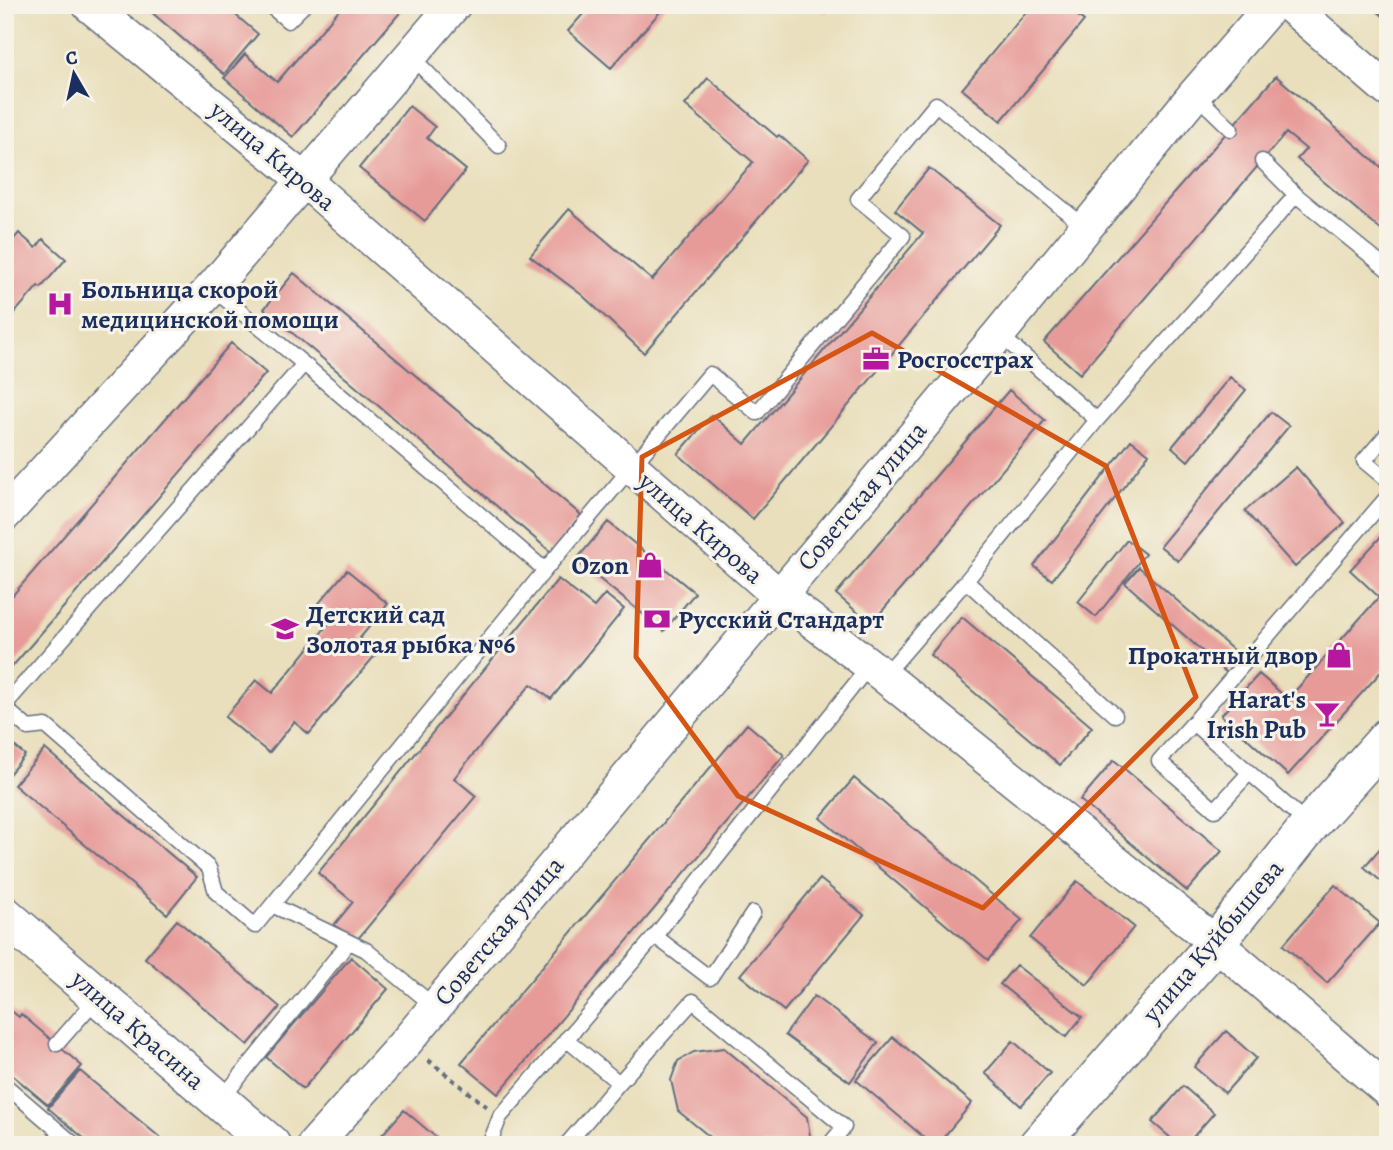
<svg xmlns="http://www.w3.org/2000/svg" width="1393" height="1150" font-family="Alegreya,serif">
	<rect width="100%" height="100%" fill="#f7f3e8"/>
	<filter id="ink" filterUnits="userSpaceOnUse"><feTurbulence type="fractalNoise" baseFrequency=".0143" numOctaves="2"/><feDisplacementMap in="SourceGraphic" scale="14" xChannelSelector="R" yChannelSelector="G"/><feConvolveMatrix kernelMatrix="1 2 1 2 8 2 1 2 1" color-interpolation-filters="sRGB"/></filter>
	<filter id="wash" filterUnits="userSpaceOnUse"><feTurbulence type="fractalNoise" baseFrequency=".00686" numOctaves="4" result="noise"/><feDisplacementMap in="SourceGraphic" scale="28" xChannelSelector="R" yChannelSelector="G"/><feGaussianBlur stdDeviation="1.57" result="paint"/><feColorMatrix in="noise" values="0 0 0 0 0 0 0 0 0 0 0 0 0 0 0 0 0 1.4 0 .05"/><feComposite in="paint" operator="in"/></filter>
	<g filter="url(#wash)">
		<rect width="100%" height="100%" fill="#e9dfbc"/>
		<g id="blocks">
			<path fill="#e79b99" d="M 143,5 L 224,5 L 258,34 L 224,74 Z
				M 343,5 L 405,7 L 293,137 L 224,78 L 245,54 L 277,82 Z
				M 591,5 L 666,5 L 611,68 L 568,31 Z
				M 816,5 L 832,5 L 825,13 Z
				M 1032,5 L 1068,5 L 1067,7 L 1084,21 L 1001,121 L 962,89 Z
				M 1370,5 L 1388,5 L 1388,20 Z
				M 1276,76 L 1388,173 L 1388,236 L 1297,159 L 1306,149 L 1286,133 L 1080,374 L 1044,342 Z
				M 708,78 L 777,137 L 779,135 L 808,160 L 644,353 L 582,295 L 530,256 L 569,209 L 652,280 L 753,162 L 685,105 Z
				M 409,106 L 435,127 L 427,138 L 466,170 L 425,221 L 359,168 Z
				M 929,168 L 1000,225 L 753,519 L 678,454 L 712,415 L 745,444 L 923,233 L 895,210 Z
				M 19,233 L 36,248 L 43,239 L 66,259 L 41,288 L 38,286 L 5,324 L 5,249 Z
				M 294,273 L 581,515 L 551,552 L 264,309 Z
				M 231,343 L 266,373 L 5,675 L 5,604 Z
				M 1230,377 L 1246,390 L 1188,461 L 1172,447 Z
				M 1009,390 L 1045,420 L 871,624 L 836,594 Z
				M 1271,412 L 1289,426 L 1178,561 L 1160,546 Z
				M 1131,440 L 1149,454 L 1052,580 L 1034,566 Z
				M 1296,467 L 1345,523 L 1295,567 L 1245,511 Z
				M 608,522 L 695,593 L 664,631 L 576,560 Z
				M 1388,529 L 1388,664 L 1288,775 L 1221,715 L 1259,674 L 1288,699 L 1379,597 L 1350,570 Z
				M 1127,540 L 1145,554 L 1096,617 L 1078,602 Z
				M 1139,567 L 1241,657 L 1227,673 L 1125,583 Z
				M 347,570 L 388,604 L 360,638 L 377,653 L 309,734 L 294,722 L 269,753 L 225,717 L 256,680 L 272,693 L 335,616 L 319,603 Z
				M 558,579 L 594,607 L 605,594 L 624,609 L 551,699 L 531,684 L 454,778 L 476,796 L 357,940 L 334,925 L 353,902 L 318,873 Z
				M 962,617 L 1092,727 L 1060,765 L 930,655 Z
				M 747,724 L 784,755 L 498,1094 L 461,1063 Z
				M 5,738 L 25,755 L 5,779 Z
				M 45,749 L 197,877 L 167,914 L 14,785 Z
				M 1114,760 L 1222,851 L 1187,891 L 1080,800 Z
				M 854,778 L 1022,920 L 988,960 L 820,818 Z
				M 1388,839 L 1388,887 L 1364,867 Z
				M 820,879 L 864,915 L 784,1011 L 740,975 Z
				M 1077,881 L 1134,927 L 1087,985 L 1030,938 Z
				M 1335,885 L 1380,923 L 1327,983 L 1283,945 Z
				M 177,920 L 280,1007 L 248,1045 L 145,958 Z
				M 351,957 L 388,989 L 303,1089 L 266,1057 Z
				M 1016,965 L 1082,1017 L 1066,1037 L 1000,984 Z
				M 814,996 L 878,1043 L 850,1082 L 785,1035 Z
				M 5,1006 L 19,1017 L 21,1014 L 82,1066 L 48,1105 L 5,1069 Z
				M 1226,1031 L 1256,1058 L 1225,1093 L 1194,1067 Z
				M 893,1037 L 972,1103 L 937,1145 L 933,1145 L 856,1080 Z
				M 1013,1041 L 1050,1073 L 1021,1106 L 985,1073 Z
				M 724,1048 L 807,1117 L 811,1142 L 809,1145 L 720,1145 L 678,1111 L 671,1080 L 678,1061 L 694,1052 Z
				M 80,1071 L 169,1145 L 92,1145 L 48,1108 Z
				M 1183,1086 L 1214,1113 L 1186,1145 L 1179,1145 L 1152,1122 Z
				M 404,1110 L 445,1145 L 373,1145 Z"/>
		</g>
	</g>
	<g filter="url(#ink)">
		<use href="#blocks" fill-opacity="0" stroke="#636d7f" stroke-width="2"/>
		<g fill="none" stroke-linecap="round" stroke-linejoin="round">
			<g stroke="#636d7f" stroke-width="17">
				<path id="service" d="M 269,5 L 288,21 L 304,5
					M 411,56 L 499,146
					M 1195,94 L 1231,129
					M 1296,195 L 1388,270
					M 999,334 L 1097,420
					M 1388,433 L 1364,461 L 1388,481
					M 545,570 L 710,374 L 757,413 L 903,236 L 858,199 L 936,104 L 1086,228
					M 966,581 L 1115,715
					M 884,676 L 966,581 L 1097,420 L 1296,195 L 1262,161
					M 5,705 L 304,364
					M 5,708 L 28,728 L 46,726 L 209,868 L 216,892 L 255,926 L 545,570 L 304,364 L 212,288
					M 1193,723 L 1388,496
					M 1249,773 L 1215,810 L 1159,761 L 1193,723 L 1309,825
					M 272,905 L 366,950 L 435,1007
					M 655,936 L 710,978 L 753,913
					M 566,1039 L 619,1083 L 693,1001 L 844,1127 L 829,1145
					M 57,1044 L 98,997
					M 5,1085 L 75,1145
					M 220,1101 L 349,942
					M 489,1145 L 500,1117 L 655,936 L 870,665
					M 566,1145 L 619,1083"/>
			</g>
			<g stroke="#636d7f" stroke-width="36">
				<path id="tertiary" d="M 89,5 L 304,180 L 778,595 L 884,676 L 1216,943 L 1388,1091
					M 1289,5 L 1388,90
					M 5,514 L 212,288 L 454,5
					M 314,1145 L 406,1042 L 999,334 L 1195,94 L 1272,5"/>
			</g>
			<g stroke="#636d7f" stroke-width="41">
				<path id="primary" d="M 5,916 L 271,1145
					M 1038,1145 L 1216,943 L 1309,826 L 1388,737"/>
			</g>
			<path stroke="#636d7f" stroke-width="4.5" stroke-dasharray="5 5" stroke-linecap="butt" d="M 428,1060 L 487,1107"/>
			<use href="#service" stroke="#fff" stroke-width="14"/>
			<use href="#tertiary" stroke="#fff" stroke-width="33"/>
			<use href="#primary" stroke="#fff" stroke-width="38"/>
		</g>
	</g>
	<path fill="none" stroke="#d45514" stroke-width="5" stroke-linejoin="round" d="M 872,333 L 1106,466 L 1196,697 L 983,908 L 738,796 L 636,657 L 642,457 Z"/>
	<defs>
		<g id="hospital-bare" transform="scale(2.1)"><path d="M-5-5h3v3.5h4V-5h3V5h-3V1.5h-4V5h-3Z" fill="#b5179e" stroke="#f7f3e8" stroke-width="2.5" paint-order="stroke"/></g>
		<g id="office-bare" transform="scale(2.1)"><path d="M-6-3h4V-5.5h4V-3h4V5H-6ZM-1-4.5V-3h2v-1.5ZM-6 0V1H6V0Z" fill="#b5179e" stroke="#f7f3e8" stroke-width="2.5" paint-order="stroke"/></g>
		<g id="shop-bare" transform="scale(2.1)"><path d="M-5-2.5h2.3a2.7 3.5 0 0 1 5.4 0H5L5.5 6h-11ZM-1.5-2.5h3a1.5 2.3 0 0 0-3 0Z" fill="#b5179e" stroke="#f7f3e8" stroke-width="2.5" paint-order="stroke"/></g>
		<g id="bank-bare" transform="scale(2.1)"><path d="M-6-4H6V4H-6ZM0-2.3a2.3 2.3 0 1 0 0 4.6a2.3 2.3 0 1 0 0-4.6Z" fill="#b5179e" stroke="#f7f3e8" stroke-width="2.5" paint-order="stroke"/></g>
		<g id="school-bare" transform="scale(2.1)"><path d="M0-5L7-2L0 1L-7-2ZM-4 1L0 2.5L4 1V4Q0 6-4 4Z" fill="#b5179e" stroke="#f7f3e8" stroke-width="2.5" paint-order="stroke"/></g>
		<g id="bar-bare" transform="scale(2.1)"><path d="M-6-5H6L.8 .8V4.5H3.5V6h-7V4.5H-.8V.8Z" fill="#b5179e" stroke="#f7f3e8" stroke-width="2.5" paint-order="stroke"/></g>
	</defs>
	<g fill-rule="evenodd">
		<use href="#hospital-bare" x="60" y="304"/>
		<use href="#office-bare" x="876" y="359"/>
		<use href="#shop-bare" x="650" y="565"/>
		<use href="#bank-bare" x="657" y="619"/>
		<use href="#school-bare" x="285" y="629"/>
		<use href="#shop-bare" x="1339" y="655"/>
		<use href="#bar-bare" x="1327" y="714"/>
	</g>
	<g text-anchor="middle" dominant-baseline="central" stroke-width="6" stroke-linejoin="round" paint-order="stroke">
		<g font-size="26" fill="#1b2f5e" stroke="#f7f3e8">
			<text transform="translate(273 156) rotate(40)">улица Кирова</text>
			<text transform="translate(862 496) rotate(-50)">Советская улица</text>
			<text transform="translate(701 528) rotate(41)">улица Кирова</text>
			<text transform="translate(499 931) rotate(-50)">Советская улица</text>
			<text transform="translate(1213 941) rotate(-50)">улица Куйбышева</text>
			<text transform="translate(138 1030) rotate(41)">улица Красина</text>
		</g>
		<g font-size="26" font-weight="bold" fill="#1b2f5e" stroke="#f7f3e8" text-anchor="start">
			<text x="81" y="289">Больница скорой<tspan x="81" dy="30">медицинской помощи</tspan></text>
			<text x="897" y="359">Росгосстрах</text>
			<text x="629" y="565" text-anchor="end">Ozon</text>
			<text x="306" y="614">Детский сад<tspan x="306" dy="30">Золотая рыбка №6</tspan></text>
			<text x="678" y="619">Русский Стандарт</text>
			<text x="1318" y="655" text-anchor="end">Прокатный двор</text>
			<text x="1306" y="699" text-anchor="end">Harat's<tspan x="1306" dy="30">Irish Pub</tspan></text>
		</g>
	</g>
	<rect width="1393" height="1150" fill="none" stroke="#f7f3e8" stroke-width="28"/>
	<g transform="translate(74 74) rotate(351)" stroke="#f7f3e8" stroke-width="5" paint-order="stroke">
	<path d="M0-5L12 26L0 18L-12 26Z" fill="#1b2f5e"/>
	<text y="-10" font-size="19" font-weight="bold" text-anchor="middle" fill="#1b2f5e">С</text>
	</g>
</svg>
